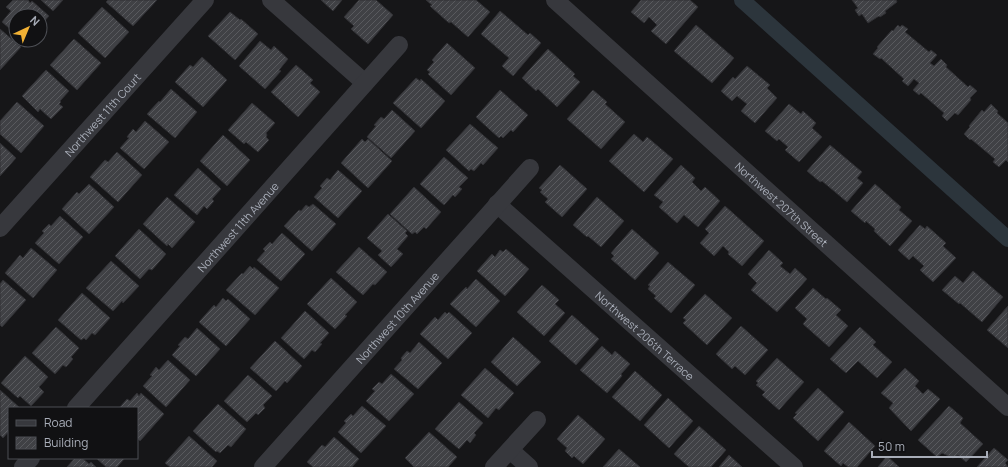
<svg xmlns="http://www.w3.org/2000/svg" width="1008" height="467" font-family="Manrope,sans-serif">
	<defs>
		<pattern id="building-hatch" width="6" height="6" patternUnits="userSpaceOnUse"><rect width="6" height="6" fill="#404145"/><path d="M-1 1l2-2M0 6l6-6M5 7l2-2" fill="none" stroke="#595a5e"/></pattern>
	</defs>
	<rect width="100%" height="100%" fill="#161618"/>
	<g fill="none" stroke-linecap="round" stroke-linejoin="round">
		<path stroke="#2c353c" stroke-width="16" d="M 742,0 L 1008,239"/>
	</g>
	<path fill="url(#building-hatch)" stroke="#303034" d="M 13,0 L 28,0 L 30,3 L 32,1 L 49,16 L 40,26 L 40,16 L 16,16 L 16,34 L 2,22 L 11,11 L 6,7 Z
		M 41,0 L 63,0 L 53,11 Z
		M 108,0 L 157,0 L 133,26 L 106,2 Z
		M 321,0 L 342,0 L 333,11 Z
		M 359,0 L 376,0 L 393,15 L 368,44 L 351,29 L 354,26 L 344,17 Z
		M 426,0 L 476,0 L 490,12 L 468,37 L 451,22 L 449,23 L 430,6 L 432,5 Z
		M 641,0 L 690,0 L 698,7 L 666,44 L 651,31 L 657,25 L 649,17 L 644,23 L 631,12 Z
		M 852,0 L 896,0 L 897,2 L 885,11 L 886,13 L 880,17 L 879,16 L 868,23 L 862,14 L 859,16 L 855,10 L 858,8 Z
		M 102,7 L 129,32 L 105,58 L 78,33 Z
		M 500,11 L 528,35 L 530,33 L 541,43 L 513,76 L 502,66 L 509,58 L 481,34 Z
		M 230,12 L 240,20 L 241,19 L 258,34 L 235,60 L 208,36 Z
		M 696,25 L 734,58 L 712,83 L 674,51 Z
		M 898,25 L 900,27 L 902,25 L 908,29 L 905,32 L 929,52 L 931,50 L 937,55 L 930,63 L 934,66 L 941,59 L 947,65 L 946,67 L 968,87 L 970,85 L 977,91 L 970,98 L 971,100 L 958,115 L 955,113 L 947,121 L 942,116 L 944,113 L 921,93 L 919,95 L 913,90 L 919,83 L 914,79 L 908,86 L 902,81 L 904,79 L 881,58 L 880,59 L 873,54 L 878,48 L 877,47 L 892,30 L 893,31 Z
		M 0,29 L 21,47 L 0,70 Z
		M 74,39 L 101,63 L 77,90 L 50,65 Z
		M 260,41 L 271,50 L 274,46 L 288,59 L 279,70 L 281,71 L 265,89 L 239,66 Z
		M 447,43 L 475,68 L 451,95 L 428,74 L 430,72 L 427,70 L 434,62 L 432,60 Z
		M 548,49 L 575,74 L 573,76 L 580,82 L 557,107 L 538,89 L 536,91 L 522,78 Z
		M 202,57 L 227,80 L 203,107 L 175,82 L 190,65 L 193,67 Z
		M 296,65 L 313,80 L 310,83 L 320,92 L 298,117 L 271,92 Z
		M 747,66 L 770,85 L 767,88 L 777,98 L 755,123 L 741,111 L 747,104 L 737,96 L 732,101 L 721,91 L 733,77 L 735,79 Z
		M 46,70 L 69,91 L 60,101 L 61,102 L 59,104 L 63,107 L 51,119 L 40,109 L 38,112 L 22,96 Z
		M 416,78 L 420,81 L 421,79 L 445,101 L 421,128 L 393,103 Z
		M 171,89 L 197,112 L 175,138 L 147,114 L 159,101 L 160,102 Z
		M 500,90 L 528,115 L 513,132 L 511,130 L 503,138 L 501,136 L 499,138 L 476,117 Z
		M 593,90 L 607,102 L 605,104 L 625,122 L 601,149 L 567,119 Z
		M 17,102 L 44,126 L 21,153 L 0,134 L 0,121 Z
		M 252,103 L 275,123 L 266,133 L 267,135 L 266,137 L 269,140 L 258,152 L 246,142 L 244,144 L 228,130 Z
		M 789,104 L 801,114 L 803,111 L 816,123 L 812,128 L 822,137 L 799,162 L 785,150 L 788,147 L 779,139 L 777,141 L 765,131 Z
		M 991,104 L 998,111 L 997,113 L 1008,123 L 1008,162 L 1006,160 L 999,167 L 993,162 L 995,159 L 971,139 L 970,140 L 964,134 L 970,127 L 969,126 L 982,110 L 984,112 Z
		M 392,110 L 415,131 L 391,158 L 367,137 L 376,126 L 374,125 L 381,117 L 384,119 Z
		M 145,121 L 169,142 L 144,169 L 120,148 L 129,138 L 127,137 L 133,129 L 136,132 Z
		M 470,124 L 498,148 L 483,165 L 481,163 L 474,171 L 471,169 L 469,171 L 446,150 Z
		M 634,134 L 643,142 L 647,137 L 673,159 L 644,192 L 609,161 Z
		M 223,135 L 250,160 L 227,186 L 200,161 Z
		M 362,139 L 365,142 L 368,139 L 392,161 L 368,188 L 341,163 Z
		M 0,143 L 16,158 L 0,176 Z
		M 830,145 L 862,172 L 857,178 L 863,183 L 847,202 L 822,181 L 820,182 L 807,171 Z
		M 117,152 L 142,175 L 118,202 L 90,177 L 105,160 L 108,162 Z
		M 444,157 L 468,178 L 459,187 L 462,189 L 455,197 L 453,195 L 444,205 L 420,184 Z
		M 560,165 L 587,189 L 562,217 L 545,202 L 548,199 L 540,192 L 542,190 L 539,188 Z
		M 681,165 L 695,178 L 692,182 L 701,191 L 705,187 L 720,201 L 698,227 L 684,215 L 677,223 L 659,207 L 663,202 L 654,195 Z
		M 198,168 L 221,189 L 212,199 L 214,201 L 207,209 L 204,206 L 197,215 L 174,195 Z
		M 338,170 L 362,191 L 338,218 L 314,197 L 322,188 L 320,186 L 327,178 L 330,180 Z
		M 89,184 L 114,207 L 89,234 L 62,209 L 77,192 L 79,194 Z
		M 875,184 L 901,207 L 899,210 L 912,221 L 890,246 L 874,231 L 875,229 L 866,221 L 865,223 L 851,211 Z
		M 414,187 L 441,212 L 426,229 L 424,227 L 417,234 L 415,232 L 412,234 L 390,214 Z
		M 167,197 L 195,222 L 172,248 L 168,244 L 167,246 L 143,224 Z
		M 597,197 L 624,221 L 601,247 L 588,236 L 587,237 L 573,225 Z
		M 313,204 L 336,224 L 312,251 L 284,226 L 299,210 L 301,211 L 306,205 L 309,207 Z
		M 725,206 L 764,241 L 742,266 L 728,254 L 729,252 L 723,246 L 714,256 L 700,243 L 709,233 L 705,229 Z
		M 388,214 L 407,231 L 405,233 L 408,236 L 397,249 L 403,254 L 391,267 L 378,255 L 382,251 L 367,238 Z
		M 60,216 L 83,237 L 59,264 L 35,243 L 44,233 L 42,231 L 49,224 L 51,226 Z
		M 920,225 L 925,229 L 927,226 L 946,243 L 943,246 L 956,258 L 933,282 L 920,270 L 924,266 L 913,256 L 909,260 L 898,250 Z
		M 139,229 L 166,254 L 152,270 L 149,269 L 140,279 L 115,256 Z
		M 632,229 L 659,253 L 635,280 L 611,259 L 614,256 L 611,253 Z
		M 282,233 L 305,254 L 281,281 L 257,260 L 265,251 L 263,249 L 270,242 L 272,244 Z
		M 359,247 L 387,272 L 375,285 L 373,284 L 363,295 L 336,272 Z
		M 31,248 L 57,270 L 33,298 L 5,273 L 20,255 L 23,258 Z
		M 506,249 L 529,269 L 505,296 L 477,271 L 492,254 L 495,257 L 500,250 L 503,252 Z
		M 769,250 L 783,263 L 780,266 L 790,274 L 795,268 L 807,279 L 777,312 L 751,290 L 757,283 L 748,274 Z
		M 111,261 L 139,286 L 123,303 L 122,301 L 113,311 L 86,288 Z
		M 668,262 L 695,285 L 671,313 L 654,298 L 656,296 L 648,289 L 650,286 L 648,285 Z
		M 250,266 L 253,269 L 254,267 L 279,288 L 255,315 L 226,290 L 242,273 L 243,274 Z
		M 973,271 L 1003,297 L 982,322 L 960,303 L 959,304 L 942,290 L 955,276 L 963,283 Z
		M 331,278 L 357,302 L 345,315 L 347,316 L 335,329 L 307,304 Z
		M 476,279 L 500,301 L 476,327 L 450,304 L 466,287 L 467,289 Z
		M 3,280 L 26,300 L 2,327 L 0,325 L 0,284 Z
		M 542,285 L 559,300 L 555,304 L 565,313 L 544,336 L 517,312 Z
		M 813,288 L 826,299 L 827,298 L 841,310 L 836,315 L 848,326 L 829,347 L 803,324 L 807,319 L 795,308 Z
		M 82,293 L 110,318 L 95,335 L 92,333 L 86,340 L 84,338 L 81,340 L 58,320 Z
		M 705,294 L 732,318 L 707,345 L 683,323 L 686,320 L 683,318 Z
		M 223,298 L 226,301 L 228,299 L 250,319 L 226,346 L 199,322 L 214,305 L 216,307 Z
		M 1008,306 L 1008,348 L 987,330 Z
		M 305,311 L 329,333 L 320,343 L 322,344 L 315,352 L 312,350 L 304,359 L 281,338 Z
		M 445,312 L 447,314 L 449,312 L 472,333 L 448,359 L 420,334 L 435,317 L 438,320 Z
		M 572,315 L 599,339 L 576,365 L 549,341 Z
		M 741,326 L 768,350 L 745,375 L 735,366 L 732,369 L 716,354 Z
		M 56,327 L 79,348 L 71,357 L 73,359 L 66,367 L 63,365 L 55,374 L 32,353 Z
		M 860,327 L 876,342 L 873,345 L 892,362 L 877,378 L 858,361 L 846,373 L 830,359 Z
		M 197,328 L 220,349 L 196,376 L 172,355 L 180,346 L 178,345 L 185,337 L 188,339 Z
		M 513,337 L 541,362 L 517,386 L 491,362 Z
		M 275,341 L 302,366 L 287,383 L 285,381 L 276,391 L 250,368 Z
		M 419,342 L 442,363 L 418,389 L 394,369 L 402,360 L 401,358 L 407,351 L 410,353 Z
		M 602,346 L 612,355 L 615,351 L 630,364 L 621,374 L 622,376 L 607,393 L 580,370 Z
		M 25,356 L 48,377 L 39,387 L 44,392 L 31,406 L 20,396 L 18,398 L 1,383 Z
		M 777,358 L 804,382 L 779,410 L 762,395 L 765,392 L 756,385 L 758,383 L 756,381 Z
		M 168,360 L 190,380 L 166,407 L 143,386 L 152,376 L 150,375 L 156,367 L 159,370 Z
		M 485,368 L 514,393 L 499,410 L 496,408 L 488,418 L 461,395 Z
		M 905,368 L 919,381 L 915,386 L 923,394 L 928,389 L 940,399 L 911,431 L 889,408 L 893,403 L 881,393 Z
		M 635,371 L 662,395 L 640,421 L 612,397 Z
		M 391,374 L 414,394 L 389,421 L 366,401 L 375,391 L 372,389 L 379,382 L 382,384 Z
		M 248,375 L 272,396 L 263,405 L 265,408 L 258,415 L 256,413 L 247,422 L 224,401 Z
		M 818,388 L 844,412 L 818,441 L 793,418 L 797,414 L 795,413 Z
		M 0,390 L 20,408 L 9,408 L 9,431 L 3,438 L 0,435 Z
		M 137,393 L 139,396 L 141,393 L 164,414 L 140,441 L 137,438 L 137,408 L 119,408 L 127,399 L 130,401 Z
		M 668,398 L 693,421 L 669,448 L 644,425 Z
		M 459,402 L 483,423 L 474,433 L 476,435 L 470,443 L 467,440 L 459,449 L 435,429 Z
		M 218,404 L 246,429 L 231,447 L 228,445 L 220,453 L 217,451 L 216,452 L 193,431 Z
		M 362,406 L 386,426 L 361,453 L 338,432 L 346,423 L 344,421 L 351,414 L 353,416 Z
		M 949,406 L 963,418 L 960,423 L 983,444 L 966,462 L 958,455 L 953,458 L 942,453 L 937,457 L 918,440 Z
		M 578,415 L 605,439 L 583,464 L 574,456 L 572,458 L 565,451 L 567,448 L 557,439 Z
		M 849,422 L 875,446 L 857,467 L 848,467 L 843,463 L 841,466 L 824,451 Z
		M 699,426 L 726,450 L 711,467 L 689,467 L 674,454 Z
		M 429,432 L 457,457 L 448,467 L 414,467 L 405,458 Z
		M 189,436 L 217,461 L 212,467 L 170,467 L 165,463 Z
		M 334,437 L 359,459 L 352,467 L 313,467 L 307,462 L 322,445 L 325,447 Z
		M 994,448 L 1008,460 L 1005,463 L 1008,467 L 977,467 Z
		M 619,449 L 640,467 L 603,467 Z
		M 729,455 L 742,467 L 719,467 Z
		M 887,456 L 899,467 L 878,467 Z
		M 75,458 L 82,458 L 89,464 L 91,462 L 96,467 L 67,467 Z
		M 96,458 L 125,458 L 117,467 L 106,467 Z"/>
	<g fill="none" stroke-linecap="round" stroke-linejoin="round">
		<g stroke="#37383d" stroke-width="18">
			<path d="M 271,0 L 365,83"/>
			<path id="s1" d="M 555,0 L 1008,407"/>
			<path id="s2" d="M 497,204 L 794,467"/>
			<path id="s3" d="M 0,228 L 205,0"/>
			<path id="s4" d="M 76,408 L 399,45"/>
			<path d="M 510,450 L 529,467"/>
			<path d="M 23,467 L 31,458"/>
			<path id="s5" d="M 263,467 L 530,168"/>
			<path d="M 494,467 L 537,420"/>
		</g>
	</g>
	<g text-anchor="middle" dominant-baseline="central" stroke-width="3" stroke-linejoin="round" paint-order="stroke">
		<g font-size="11" fill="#a8adb8" stroke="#111113">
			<text stroke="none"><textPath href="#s3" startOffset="153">Northwest 11th Court</textPath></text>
			<text stroke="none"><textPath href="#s1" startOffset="305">Northwest 207th Street</textPath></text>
			<text stroke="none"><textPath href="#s4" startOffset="243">Northwest 11th Avenue</textPath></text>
			<text stroke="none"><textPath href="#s5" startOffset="201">Northwest 10th Avenue</textPath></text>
			<text stroke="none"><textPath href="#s2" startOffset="198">Northwest 206th Terrace</textPath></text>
		</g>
	</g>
	<rect x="8" y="407" width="130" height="52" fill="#111113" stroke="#4d4f55"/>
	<rect x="16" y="420" width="20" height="6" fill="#37383d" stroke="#4d4f55"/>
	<text x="44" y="427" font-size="12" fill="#a8adb8">Road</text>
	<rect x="16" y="437" width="20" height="12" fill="url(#building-hatch)" stroke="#4d4f55"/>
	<text x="44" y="447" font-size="12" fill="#a8adb8">Building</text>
	<g transform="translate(28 28) rotate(44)"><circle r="19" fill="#111113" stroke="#4d4f55"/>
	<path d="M0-3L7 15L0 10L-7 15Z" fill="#f2b134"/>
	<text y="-6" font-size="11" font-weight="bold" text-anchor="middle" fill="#a8adb8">N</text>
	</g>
	<path d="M872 451v6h115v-6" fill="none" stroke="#a8adb8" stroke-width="2"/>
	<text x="878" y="451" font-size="12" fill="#a8adb8" stroke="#111113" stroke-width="3" paint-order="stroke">50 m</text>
</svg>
